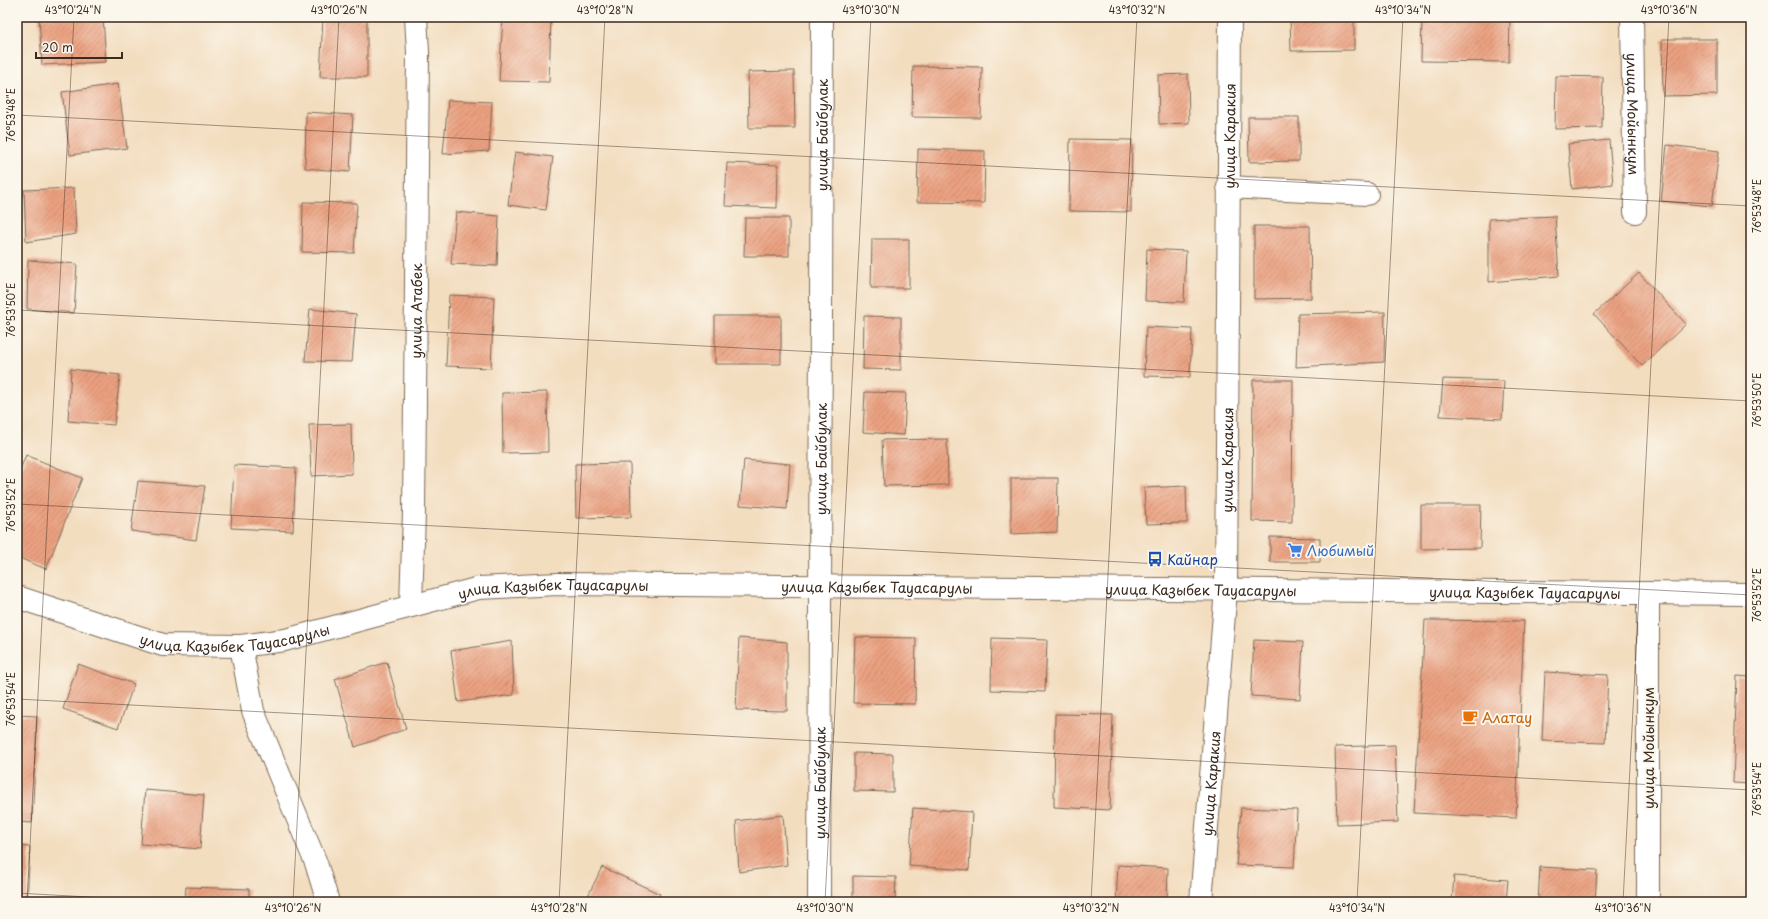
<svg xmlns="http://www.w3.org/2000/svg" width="1768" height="919" font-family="'Playpen Sans',sans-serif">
	<defs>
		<pattern id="building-hatch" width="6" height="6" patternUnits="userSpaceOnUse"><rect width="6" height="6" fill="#eba181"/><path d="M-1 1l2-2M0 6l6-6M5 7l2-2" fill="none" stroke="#c08369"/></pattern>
	</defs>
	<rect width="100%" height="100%" fill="#fbf7ec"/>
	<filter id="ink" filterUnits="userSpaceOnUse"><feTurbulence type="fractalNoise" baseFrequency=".025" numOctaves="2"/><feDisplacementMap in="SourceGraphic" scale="8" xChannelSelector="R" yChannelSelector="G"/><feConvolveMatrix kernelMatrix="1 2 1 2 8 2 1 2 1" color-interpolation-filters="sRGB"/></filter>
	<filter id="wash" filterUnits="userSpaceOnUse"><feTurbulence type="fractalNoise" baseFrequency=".012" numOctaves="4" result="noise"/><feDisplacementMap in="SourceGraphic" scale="16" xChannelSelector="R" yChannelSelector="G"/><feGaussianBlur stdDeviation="0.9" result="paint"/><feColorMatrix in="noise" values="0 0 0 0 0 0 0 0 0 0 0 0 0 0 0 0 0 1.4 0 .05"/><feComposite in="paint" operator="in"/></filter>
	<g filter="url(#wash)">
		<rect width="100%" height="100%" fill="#f3ddbf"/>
		<g id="blocks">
			<path fill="url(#building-hatch)" d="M 39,17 L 103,17 L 106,62 L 42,65 Z
				M 323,17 L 367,19 L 367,77 L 320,77 Z
				M 503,17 L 551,17 L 549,82 L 499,81 Z
				M 1290,17 L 1354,17 L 1354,50 L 1291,51 Z
				M 1422,17 L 1510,17 L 1509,62 L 1421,61 Z
				M 1662,39 L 1717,39 L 1717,95 L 1663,96 Z
				M 913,66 L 982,67 L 981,118 L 912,117 Z
				M 794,71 L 795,128 L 749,128 L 748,72 Z
				M 1188,74 L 1189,123 L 1159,124 L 1158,75 Z
				M 1556,76 L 1603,77 L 1602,128 L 1555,129 Z
				M 118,84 L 127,148 L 70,155 L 62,92 Z
				M 448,100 L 492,102 L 489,151 L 443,154 Z
				M 306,112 L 353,115 L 350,172 L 305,168 Z
				M 1248,117 L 1299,117 L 1299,161 L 1249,162 Z
				M 1070,139 L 1132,140 L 1131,212 L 1069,211 Z
				M 1609,140 L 1613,184 L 1572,189 L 1568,144 Z
				M 1667,145 L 1719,151 L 1712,206 L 1661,201 Z
				M 918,149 L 985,151 L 984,203 L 917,202 Z
				M 515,152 L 553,157 L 546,210 L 508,205 Z
				M 727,163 L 778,165 L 777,208 L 725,206 Z
				M 74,188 L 76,234 L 26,242 L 24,190 Z
				M 303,202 L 357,203 L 354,253 L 302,252 Z
				M 456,212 L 499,216 L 497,266 L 451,264 Z
				M 1555,216 L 1559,276 L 1489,282 L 1489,219 Z
				M 745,218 L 789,218 L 789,256 L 744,256 Z
				M 1254,226 L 1310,226 L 1311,298 L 1254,299 Z
				M 872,239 L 909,239 L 909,288 L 871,288 Z
				M 1147,249 L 1186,251 L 1184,302 L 1145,301 Z
				M 28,260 L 77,264 L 74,313 L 27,309 Z
				M 1639,273 L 1686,324 L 1642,366 L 1594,314 Z
				M 449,295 L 494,297 L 491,368 L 446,366 Z
				M 310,309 L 356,314 L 352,362 L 305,361 Z
				M 1385,312 L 1384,362 L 1296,367 L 1298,314 Z
				M 715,316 L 781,316 L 781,364 L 715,364 Z
				M 864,316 L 901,317 L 901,370 L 863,369 Z
				M 1146,327 L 1192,329 L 1190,377 L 1144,376 Z
				M 71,369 L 120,375 L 114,425 L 68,421 Z
				M 1443,379 L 1504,381 L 1502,419 L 1440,416 Z
				M 1253,380 L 1293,380 L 1292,522 L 1252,521 Z
				M 547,392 L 548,452 L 503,453 L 502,393 Z
				M 865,392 L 906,393 L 904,435 L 863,432 Z
				M 351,424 L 352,474 L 311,476 L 309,425 Z
				M 947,439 L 948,485 L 884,486 L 882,440 Z
				M 26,455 L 82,478 L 46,569 L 17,557 L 17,477 Z
				M 744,460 L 790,464 L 787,509 L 740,505 Z
				M 630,463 L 631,517 L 576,518 L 575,464 Z
				M 234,465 L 296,468 L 293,531 L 231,528 Z
				M 1011,478 L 1058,478 L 1057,532 L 1011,534 Z
				M 138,481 L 205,486 L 196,540 L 131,531 Z
				M 1186,486 L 1187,523 L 1146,524 L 1144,488 Z
				M 1421,505 L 1481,505 L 1480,548 L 1421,549 Z
				M 1270,537 L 1320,538 L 1320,562 L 1270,562 Z
				M 1425,620 L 1524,621 L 1516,818 L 1414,813 Z
				M 855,637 L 916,638 L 915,704 L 853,703 Z
				M 739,638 L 787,642 L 787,711 L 736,710 Z
				M 992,638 L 1047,640 L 1045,692 L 991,690 Z
				M 1254,640 L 1303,642 L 1300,699 L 1251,696 Z
				M 512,641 L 514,695 L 458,702 L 451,651 Z
				M 387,662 L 406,729 L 355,747 L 335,679 Z
				M 78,664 L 134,684 L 118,728 L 63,709 Z
				M 1545,672 L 1608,675 L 1605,743 L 1542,741 Z
				M 1737,676 L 1751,677 L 1751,784 L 1733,783 Z
				M 1055,714 L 1113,715 L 1110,810 L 1054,807 Z
				M 17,715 L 37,716 L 32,823 L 17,822 Z
				M 1395,745 L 1398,822 L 1337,824 L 1335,747 Z
				M 854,753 L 893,754 L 893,792 L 854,791 Z
				M 145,790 L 204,795 L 200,849 L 141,844 Z
				M 913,808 L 972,812 L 969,870 L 909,866 Z
				M 1241,808 L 1297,810 L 1294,867 L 1236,865 Z
				M 783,815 L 787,865 L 739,872 L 736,821 Z
				M 17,846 L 30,847 L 27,902 L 17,902 Z
				M 1118,865 L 1168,868 L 1167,902 L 1116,902 Z
				M 602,867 L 660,894 L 656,902 L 585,902 Z
				M 1540,867 L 1597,870 L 1595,902 L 1538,902 Z
				M 853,876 L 896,877 L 895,902 L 853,902 Z
				M 1454,876 L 1508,880 L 1506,902 L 1452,902 Z
				M 186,887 L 249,889 L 249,902 L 185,902 Z"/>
		</g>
	</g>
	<g filter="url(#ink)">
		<use href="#blocks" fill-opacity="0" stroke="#7b6956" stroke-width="1"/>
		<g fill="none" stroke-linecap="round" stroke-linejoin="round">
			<g stroke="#7b6956" stroke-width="24">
				<g id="minor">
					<path id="s1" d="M 1632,17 L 1635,212"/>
					<path d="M 1228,187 L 1367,194"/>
					<path d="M 1648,593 L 1648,902"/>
					<path id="s2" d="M 17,597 L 163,645 L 241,646 L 285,640 L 479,588 L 558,584 L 1751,594"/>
					<path id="s3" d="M 411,605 L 414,513 L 418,52 L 416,17"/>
					<path d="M 241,646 L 253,711 L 316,863 L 328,902"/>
					<path id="s4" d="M 819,902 L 822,17"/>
					<path id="s5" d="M 1201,902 L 1226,589 L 1230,17"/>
				</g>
			</g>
			<use href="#minor" stroke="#fff" stroke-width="22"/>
		</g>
	</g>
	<path fill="none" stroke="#3b2a1e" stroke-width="1" stroke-opacity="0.45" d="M 17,115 L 1751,206M 17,310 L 1751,401M 17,504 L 1751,595M 17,699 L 1751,790M 17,893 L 179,902M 27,902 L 74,17M 293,902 L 339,17M 559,902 L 605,17M 825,902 L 871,17M 1091,902 L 1137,17M 1357,902 L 1403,17M 1623,902 L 1669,17"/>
	<defs>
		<g id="supermarket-bare" transform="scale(1.2)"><path d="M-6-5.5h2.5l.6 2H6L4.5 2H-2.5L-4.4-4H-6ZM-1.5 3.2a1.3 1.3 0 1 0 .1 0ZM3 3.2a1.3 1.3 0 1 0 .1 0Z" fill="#3f7fe0" stroke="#fbf7ec" stroke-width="2.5" paint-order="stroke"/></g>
		<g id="bus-bare" transform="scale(1.2)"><path d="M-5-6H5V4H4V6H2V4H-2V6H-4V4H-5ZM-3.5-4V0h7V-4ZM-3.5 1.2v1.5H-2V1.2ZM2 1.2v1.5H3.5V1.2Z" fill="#1a4fb4" stroke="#fbf7ec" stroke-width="2.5" paint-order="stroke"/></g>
		<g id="cafe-bare" transform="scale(1.2)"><path d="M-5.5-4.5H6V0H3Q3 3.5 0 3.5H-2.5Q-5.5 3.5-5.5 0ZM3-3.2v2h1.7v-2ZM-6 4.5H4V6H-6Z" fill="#e8710a" stroke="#fbf7ec" stroke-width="2.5" paint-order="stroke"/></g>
	</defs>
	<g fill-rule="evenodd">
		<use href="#supermarket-bare" x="1295" y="550"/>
		<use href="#bus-bare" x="1155" y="559"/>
		<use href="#cafe-bare" x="1470" y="717"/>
	</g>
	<g text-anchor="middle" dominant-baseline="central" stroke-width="4" stroke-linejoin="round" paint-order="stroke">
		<g font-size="14" fill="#3b2a1e" stroke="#fbf7ec">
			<text stroke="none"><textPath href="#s1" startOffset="97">улица Мойынкум</textPath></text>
			<text stroke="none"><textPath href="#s4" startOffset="767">улица Байбулак</textPath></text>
			<text stroke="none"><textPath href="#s5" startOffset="767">улица Каракия</textPath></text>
			<text stroke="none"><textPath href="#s3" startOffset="294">улица Атабек</textPath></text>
			<text stroke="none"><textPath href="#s4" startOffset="443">улица Байбулак</textPath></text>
			<text stroke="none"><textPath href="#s5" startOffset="443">улица Каракия</textPath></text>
			<text stroke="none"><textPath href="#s2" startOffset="875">улица Казыбек Тауасарулы</textPath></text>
			<text stroke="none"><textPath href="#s2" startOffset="1199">улица Казыбек Тауасарулы</textPath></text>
			<text stroke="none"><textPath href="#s2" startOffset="551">улица Казыбек Тауасарулы</textPath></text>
			<text stroke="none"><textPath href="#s2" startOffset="1523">улица Казыбек Тауасарулы</textPath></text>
			<text stroke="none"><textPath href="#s2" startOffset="226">улица Казыбек Тауасарулы</textPath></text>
			<text transform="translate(1648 748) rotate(-90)">улица Мойынкум</text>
			<text stroke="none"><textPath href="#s4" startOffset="119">улица Байбулак</textPath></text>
			<text stroke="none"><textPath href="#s5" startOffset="119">улица Каракия</textPath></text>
		</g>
		<g font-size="14" fill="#366cbe" stroke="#fbf7ec" text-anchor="start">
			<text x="1307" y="550">Любимый</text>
		</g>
		<g font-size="14" fill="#164399" stroke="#fbf7ec" text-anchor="start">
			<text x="1167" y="559">Кайнар</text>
		</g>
		<g font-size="14" fill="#c56008" stroke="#fbf7ec" text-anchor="start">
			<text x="1482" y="717">Алатау</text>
		</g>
	</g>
	<rect width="1768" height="919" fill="none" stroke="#fbf7ec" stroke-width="44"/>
	<path d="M36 52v6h86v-6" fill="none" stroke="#3b2a1e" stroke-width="2"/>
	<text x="42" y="52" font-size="12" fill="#3b2a1e" stroke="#fbf7ec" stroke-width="3" paint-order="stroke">20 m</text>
	<rect x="22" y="22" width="1724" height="875" fill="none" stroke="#3b2a1e" stroke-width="1.5"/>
	<g font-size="10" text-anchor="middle" fill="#3b2a1e">
		<text x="73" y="14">43°10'24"N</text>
		<text x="339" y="14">43°10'26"N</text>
		<text x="605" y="14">43°10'28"N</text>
		<text x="871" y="14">43°10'30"N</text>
		<text x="1137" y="14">43°10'32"N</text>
		<text x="1403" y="14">43°10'34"N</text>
		<text x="1669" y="14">43°10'36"N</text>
		<text transform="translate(11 115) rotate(-90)" y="4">76°53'48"E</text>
		<text transform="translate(1757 206) rotate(-90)" y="4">76°53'48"E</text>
		<text transform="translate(11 310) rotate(-90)" y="4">76°53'50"E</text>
		<text transform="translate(1757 400) rotate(-90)" y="4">76°53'50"E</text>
		<text transform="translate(11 505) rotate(-90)" y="4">76°53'52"E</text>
		<text transform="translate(1757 595) rotate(-90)" y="4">76°53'52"E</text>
		<text transform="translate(11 699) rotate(-90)" y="4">76°53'54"E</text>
		<text transform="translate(1757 789) rotate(-90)" y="4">76°53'54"E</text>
		<text x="293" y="912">43°10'26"N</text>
		<text x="559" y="912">43°10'28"N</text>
		<text x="825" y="912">43°10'30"N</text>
		<text x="1091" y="912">43°10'32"N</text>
		<text x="1357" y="912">43°10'34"N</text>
		<text x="1623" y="912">43°10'36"N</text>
	</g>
</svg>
